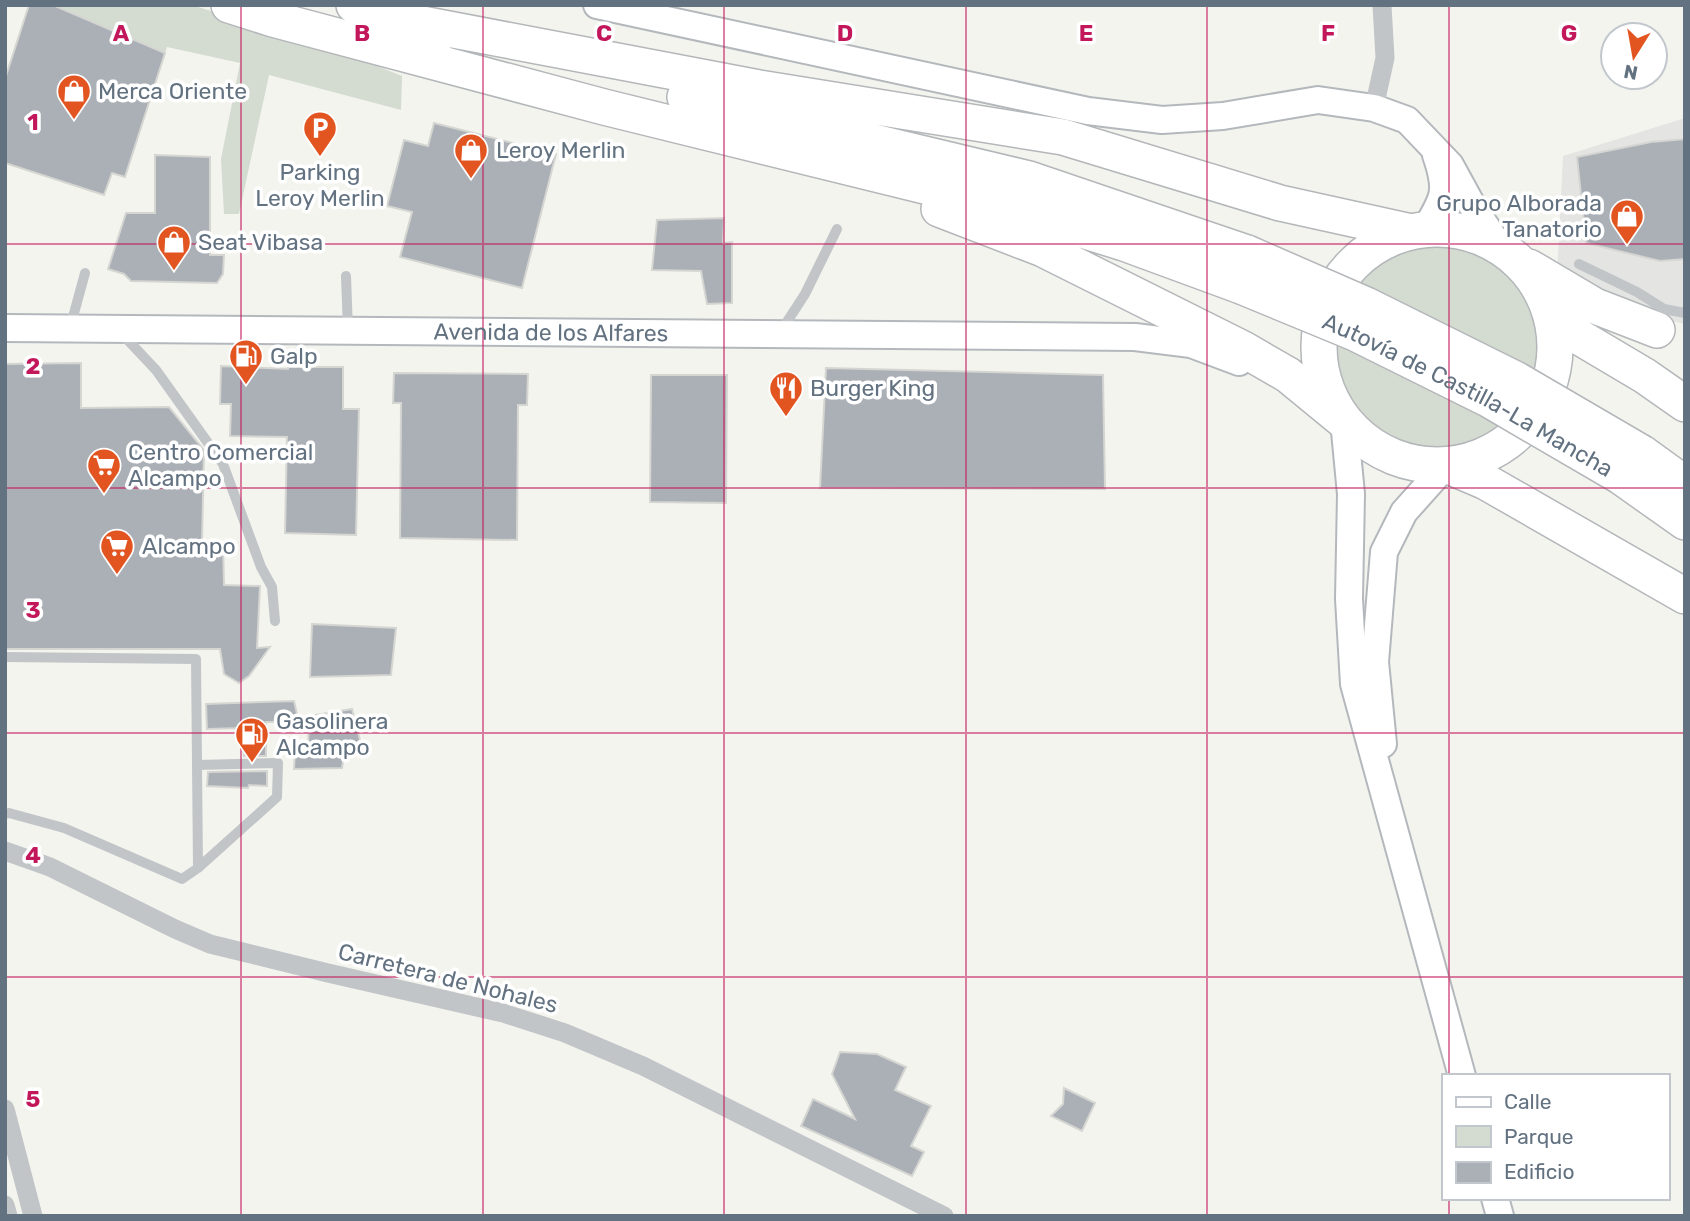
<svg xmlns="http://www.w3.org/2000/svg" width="1690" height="1221" font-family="Rubik,sans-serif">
	<rect width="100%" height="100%" fill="#f4f4ef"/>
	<path fill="#e4e5e3" d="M 1685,118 L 1685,324 L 1622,309 L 1557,275 L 1563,156 Z"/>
	<path fill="#d4dbd1" d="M 53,5 L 192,5 L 352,56 L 402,76 L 401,110 L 269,75 L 239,214 L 224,214 L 221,159 L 240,63 L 167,47 L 165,53 Z
		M1331 347a105 105 0 1 1 210 0a105 105 0 1 1-210 0Z"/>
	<path fill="#aab0b6" stroke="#d5d5d2" stroke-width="2" d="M 29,5 L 53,5 L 165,53 L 125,177 L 112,173 L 104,195 L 5,163 L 5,79 Z
		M 434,123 L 556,154 L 522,288 L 400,257 L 412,212 L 387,206 L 404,140 L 428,146 Z
		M 1685,139 L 1685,259 L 1660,261 L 1586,243 L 1577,157 L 1651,142 Z
		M 155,155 L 210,157 L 210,255 L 224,255 L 223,274 L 217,283 L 131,281 L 124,274 L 108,269 L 126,213 L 155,213 Z
		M 724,218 L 723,243 L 732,242 L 732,303 L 707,304 L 701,271 L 652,270 L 657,220 Z
		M 81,363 L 81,408 L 169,407 L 204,450 L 202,543 L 223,544 L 224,585 L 260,586 L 257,648 L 270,647 L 249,676 L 239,683 L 224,674 L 220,649 L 5,649 L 5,364 Z
		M 221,366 L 288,369 L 288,367 L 343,367 L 343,409 L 359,409 L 356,535 L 285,533 L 287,437 L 230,436 L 231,404 L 220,404 Z
		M 826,368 L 1103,375 L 1105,489 L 820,488 Z
		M 394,373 L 528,374 L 527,405 L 518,405 L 517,540 L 400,538 L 401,403 L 393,403 Z
		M 651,375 L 727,375 L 726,503 L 650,502 Z
		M 312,624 L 396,628 L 391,675 L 310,677 Z
		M 294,701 L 299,722 L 266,722 L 266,756 L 244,756 L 242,728 L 207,729 L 206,704 Z
		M 352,709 L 361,744 L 345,749 L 342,768 L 294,769 L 295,750 L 308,749 L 309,716 Z
		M 267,771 L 267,786 L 249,785 L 248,788 L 207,786 L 208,772 Z
		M 840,1052 L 877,1054 L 906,1067 L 895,1090 L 931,1106 L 911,1146 L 924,1152 L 912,1176 L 801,1126 L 813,1099 L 855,1119 L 832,1074 Z
		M 1064,1088 L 1095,1103 L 1082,1131 L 1051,1116 L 1063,1104 Z"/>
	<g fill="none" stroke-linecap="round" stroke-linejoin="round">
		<g stroke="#b4b8bc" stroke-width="30">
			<g id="secondary">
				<path d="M 597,5 L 1088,111 L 1162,120 L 1223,116 L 1318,100 L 1374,108 L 1407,120 L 1450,165 L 1473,207 L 1497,243"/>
				<path d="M 1426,228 C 1445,197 1448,190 1436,155"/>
				<path id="s1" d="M 5,328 L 1135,337 L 1191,344 L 1239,362"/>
				<path d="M 1344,421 L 1351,494 L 1349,599 L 1354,684 L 1462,1076"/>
				<path d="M 1383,744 L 1375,662 L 1384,552 L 1404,512 L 1446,465"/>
				<path d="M 1495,1198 L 1500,1216"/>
			</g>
		</g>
		<g stroke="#b4b7ba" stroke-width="38">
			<path id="highway" d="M 229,5 L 273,19 L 604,107 L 1002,205 L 1124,243 L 1241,286
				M 354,5 L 445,31
				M 422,24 L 759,88 L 1063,137 L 1280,203 L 1407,231
				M 685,97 L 1029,179 L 1247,253
				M 939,209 L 1043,249 L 1243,349 L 1288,375 L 1344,421
				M1319 347a118 118 0 1 1 236 0a118 118 0 1 1-236 0Z
				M 1529,267 L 1595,306 L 1657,330
				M 1554,322 L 1645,376 L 1685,404
				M 1642,453 L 1685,484
				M 1446,465 L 1486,482 L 1685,596
				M 1620,476 L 1685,522"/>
		</g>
		<path stroke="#c1c5c8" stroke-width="10" d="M 1579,264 L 1637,292 L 1664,309
			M 346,276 L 348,330
			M 1662,315 L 1664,309 L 1685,313
			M 70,328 L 85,273
			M 781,331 L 805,294 L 837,229
			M 123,335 L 156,370 L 223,464 L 261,567 L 272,587 L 275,621
			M 5,657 L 196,659 L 198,868 L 182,879 L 64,828 L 9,813 L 5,814
			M 198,868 L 277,797 L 278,763 L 198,765"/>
		<path stroke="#c1c5c8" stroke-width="19" d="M 1374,108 L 1385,58 L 1382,5
			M 5,851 L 50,867 L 175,929 L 210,944 L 328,973 L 503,1013 L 565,1033 L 643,1066 L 944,1216
			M 5,1109 L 33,1216
			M 5,1205 L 8,1216"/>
		<use href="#secondary" stroke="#fff" stroke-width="26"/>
		<use href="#highway" stroke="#fff" stroke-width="35"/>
		<g stroke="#b4b7ba" stroke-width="38" stroke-linecap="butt">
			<g id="highway-bridge">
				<path d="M 1247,253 L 1366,305 L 1517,380 L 1642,453"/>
				<path id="s2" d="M 1241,286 L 1355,333 L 1488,399 L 1620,476"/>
			</g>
		</g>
		<use href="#highway-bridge" stroke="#fff" stroke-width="35"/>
	</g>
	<path fill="none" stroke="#c2185b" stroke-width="2" stroke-opacity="0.55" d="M 241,5 L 241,1216M 483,5 L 483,1216M 724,5 L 724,1216M 966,5 L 966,1216M 1207,5 L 1207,1216M 1449,5 L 1449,1076M 5,244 L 1685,244M 5,488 L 1685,488M 5,733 L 1685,733M 5,977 L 1685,977M 1449,1198 L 1449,1216"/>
	<defs>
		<g id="shop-pin" transform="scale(1.75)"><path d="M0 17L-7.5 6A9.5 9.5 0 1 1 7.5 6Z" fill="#e25521" stroke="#fff"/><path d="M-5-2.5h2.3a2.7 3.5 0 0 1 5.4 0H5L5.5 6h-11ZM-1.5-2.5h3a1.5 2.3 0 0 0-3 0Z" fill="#fff"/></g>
		<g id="parking-pin" transform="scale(1.75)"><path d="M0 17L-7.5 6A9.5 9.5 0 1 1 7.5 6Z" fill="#e25521" stroke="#fff"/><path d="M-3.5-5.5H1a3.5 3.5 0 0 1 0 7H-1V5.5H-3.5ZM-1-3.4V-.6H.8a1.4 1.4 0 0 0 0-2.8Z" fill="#fff"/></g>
		<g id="fuel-pin" transform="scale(1.75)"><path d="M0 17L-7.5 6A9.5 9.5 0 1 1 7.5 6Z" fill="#e25521" stroke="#fff"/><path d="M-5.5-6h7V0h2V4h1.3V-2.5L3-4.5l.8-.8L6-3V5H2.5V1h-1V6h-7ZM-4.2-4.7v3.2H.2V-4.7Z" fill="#fff"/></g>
		<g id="restaurant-pin" transform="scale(1.75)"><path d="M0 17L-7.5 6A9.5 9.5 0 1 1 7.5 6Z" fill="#e25521" stroke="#fff"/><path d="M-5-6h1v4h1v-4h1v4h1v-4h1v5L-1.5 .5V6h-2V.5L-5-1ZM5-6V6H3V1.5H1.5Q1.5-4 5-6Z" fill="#fff"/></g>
		<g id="supermarket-pin" transform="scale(1.75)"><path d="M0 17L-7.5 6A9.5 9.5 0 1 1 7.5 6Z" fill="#e25521" stroke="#fff"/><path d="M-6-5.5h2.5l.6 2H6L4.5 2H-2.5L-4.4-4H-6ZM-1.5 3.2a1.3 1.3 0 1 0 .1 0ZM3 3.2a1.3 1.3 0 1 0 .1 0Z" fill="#fff"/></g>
	</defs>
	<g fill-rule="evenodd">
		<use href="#shop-pin" x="74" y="91"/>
		<use href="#parking-pin" x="320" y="128"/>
		<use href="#shop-pin" x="471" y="150"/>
		<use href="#shop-pin" x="1627" y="216"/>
		<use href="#shop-pin" x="174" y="242"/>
		<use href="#fuel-pin" x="246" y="356"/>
		<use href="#restaurant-pin" x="786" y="388"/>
		<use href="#supermarket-pin" x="104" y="465"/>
		<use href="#supermarket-pin" x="117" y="546"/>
		<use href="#fuel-pin" x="252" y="734"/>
	</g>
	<g text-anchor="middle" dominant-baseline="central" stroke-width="7" stroke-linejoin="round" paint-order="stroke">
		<g font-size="23" fill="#637281" stroke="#fff" text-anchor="start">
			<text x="98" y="91">Merca Oriente</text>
			<text x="496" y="150">Leroy Merlin</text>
			<text x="320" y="172" text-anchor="middle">Parking<tspan x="320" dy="26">Leroy Merlin</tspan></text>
			<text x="1602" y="203" text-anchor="end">Grupo Alborada<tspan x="1602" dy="26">Tanatorio</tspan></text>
			<text x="198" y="242">Seat Vibasa</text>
			<text x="270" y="356">Galp</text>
			<text x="810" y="388">Burger King</text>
			<text x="128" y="452">Centro Comercial<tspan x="128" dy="26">Alcampo</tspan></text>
			<text x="142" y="546">Alcampo</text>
			<text x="276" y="721">Gasolinera<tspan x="276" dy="26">Alcampo</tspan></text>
		</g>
		<g font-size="23" fill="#637281" stroke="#fff">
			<text stroke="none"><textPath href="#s1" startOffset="546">Avenida de los Alfares</textPath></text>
			<text stroke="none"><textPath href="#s2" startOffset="252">Autovía de Castilla-La Mancha</textPath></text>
			<text transform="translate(448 978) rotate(14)">Carretera de Nohales</text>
		</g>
	</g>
	<g font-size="23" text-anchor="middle" font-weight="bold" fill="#c2185b" stroke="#fff" stroke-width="7" stroke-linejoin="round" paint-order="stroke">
		<text x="121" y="41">A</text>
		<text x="362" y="41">B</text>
		<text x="604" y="41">C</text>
		<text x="845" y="41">D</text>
		<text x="1086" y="41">E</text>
		<text x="1328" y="41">F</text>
		<text x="1569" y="41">G</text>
		<text x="33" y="130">1</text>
		<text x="33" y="374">2</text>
		<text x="33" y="618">3</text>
		<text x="33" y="863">4</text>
		<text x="33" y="1107">5</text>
	</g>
	<rect width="1690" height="1221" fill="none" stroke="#637281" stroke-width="14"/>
	<rect x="1442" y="1074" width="228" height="126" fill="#ffffff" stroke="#c1c7cd" stroke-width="2"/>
	<rect x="1456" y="1097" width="35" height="10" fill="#ffffff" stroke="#c1c7cd" stroke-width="2"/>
	<text x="1504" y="1109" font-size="21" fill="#637281">Calle</text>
	<rect x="1456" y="1126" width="35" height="21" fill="#d4dbd1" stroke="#c1c7cd" stroke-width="2"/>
	<text x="1504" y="1144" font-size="21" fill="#637281">Parque</text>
	<rect x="1456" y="1162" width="35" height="21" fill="#aab0b6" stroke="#c1c7cd" stroke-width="2"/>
	<text x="1504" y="1179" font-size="21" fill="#637281">Edificio</text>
	<g transform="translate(1634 56) rotate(191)"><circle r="33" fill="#ffffff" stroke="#c1c7cd" stroke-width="2"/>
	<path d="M0-5L12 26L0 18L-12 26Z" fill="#e25521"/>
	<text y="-10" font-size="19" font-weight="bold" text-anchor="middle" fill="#637281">N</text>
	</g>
</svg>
